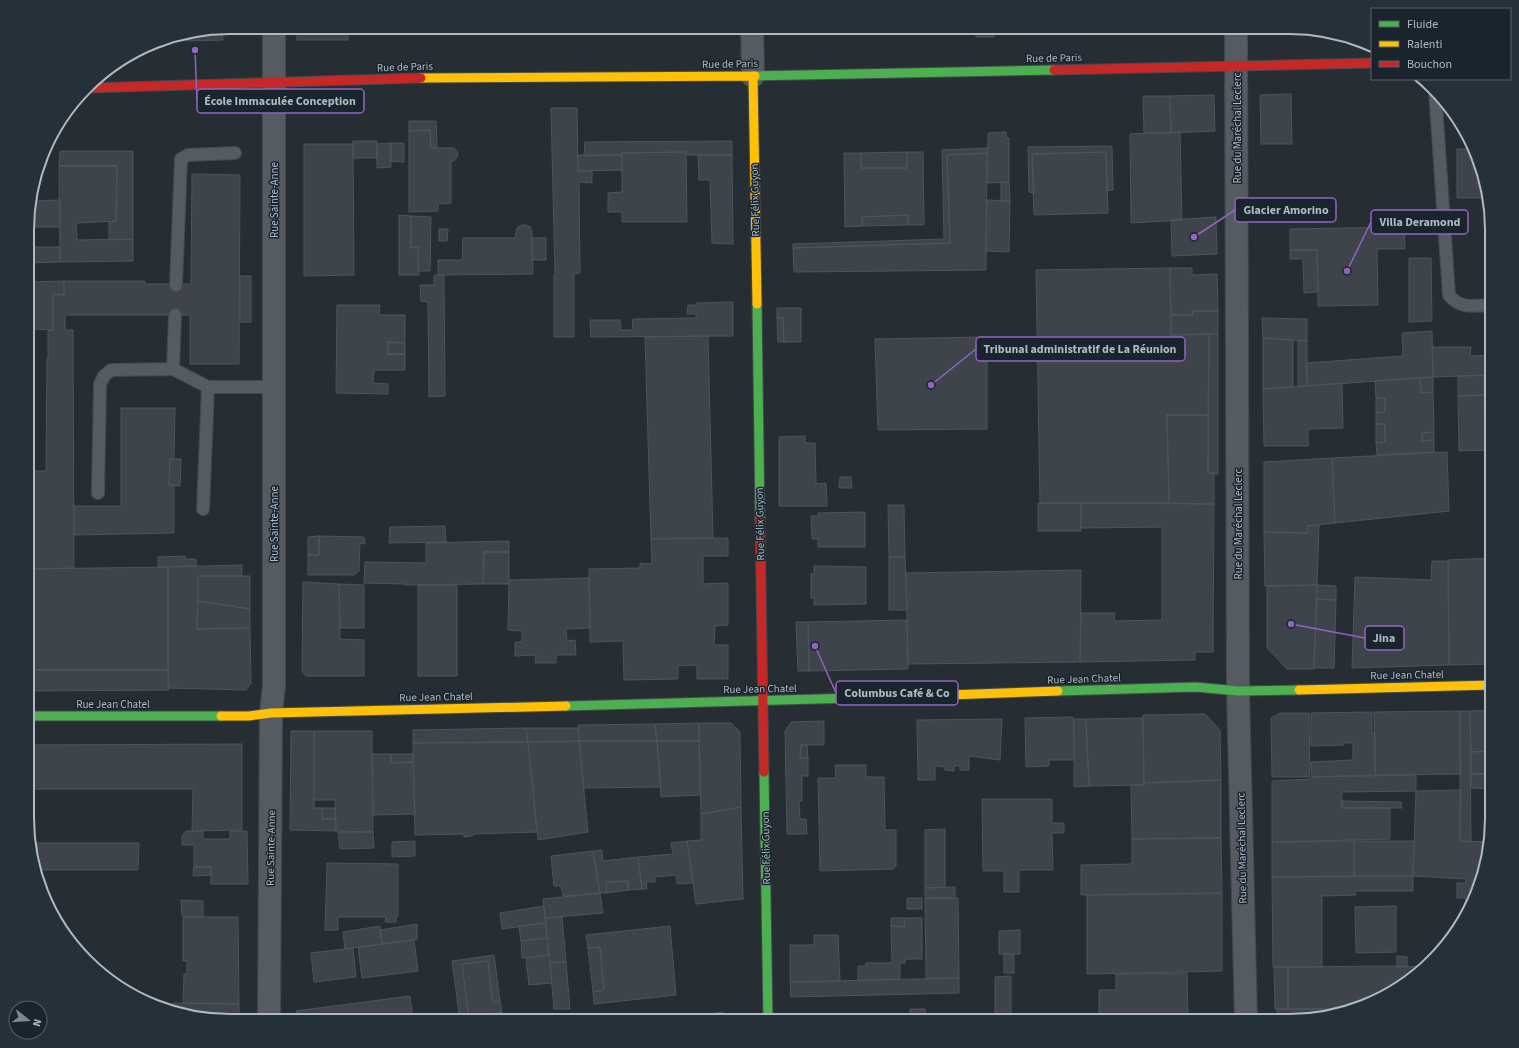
<svg xmlns="http://www.w3.org/2000/svg" width="1519" height="1048" font-family="'Source Sans 3',sans-serif">
	<rect width="100%" height="100%" fill="#262d33"/>
	<path fill="#3e4449" stroke="#4e545b" d="M 230,27 L 240,27 L 240,30 L 222,30 L 223,40 L 186,41 L 185,36 Z
		M 297,27 L 348,27 L 348,40 L 297,40 Z
		M 976,27 L 994,27 L 994,37 L 976,37 Z
		M 1154,27 L 1212,27 L 1212,31 L 1154,32 Z
		M 1258,27 L 1284,27 L 1284,31 L 1258,32 Z
		M 1291,94 L 1292,144 L 1261,144 L 1260,95 Z
		M 1214,95 L 1215,131 L 1171,133 L 1170,96 Z
		M 1143,96 L 1170,96 L 1171,133 L 1144,133 Z
		M 551,108 L 577,108 L 578,171 L 592,171 L 592,183 L 579,182 L 580,273 L 574,274 L 574,337 L 554,337 L 554,274 L 555,274 Z
		M 409,121 L 436,121 L 437,148 L 431,148 L 430,130 L 409,131 Z
		M 430,130 L 431,148 L 454,148 L 458,153 L 456,159 L 451,162 L 451,203 L 438,204 L 438,211 L 409,212 L 409,131 Z
		M 1006,132 L 1006,138 L 1009,138 L 1009,182 L 987,183 L 988,133 Z
		M 1180,132 L 1182,220 L 1131,223 L 1130,134 Z
		M 353,141 L 377,141 L 377,158 L 353,158 Z
		M 732,141 L 732,155 L 686,155 L 686,152 L 622,153 L 622,155 L 584,156 L 585,142 Z
		M 391,143 L 404,143 L 404,162 L 390,161 Z
		M 391,143 L 391,167 L 377,168 L 377,144 Z
		M 304,144 L 353,144 L 354,275 L 304,276 Z
		M 1112,146 L 1113,190 L 1107,191 L 1106,152 L 1032,154 L 1034,193 L 1029,192 L 1028,147 Z
		M 987,148 L 987,153 L 947,155 L 950,243 L 793,248 L 793,244 L 944,239 L 942,150 Z
		M 1457,149 L 1473,149 L 1487,198 L 1457,198 Z
		M 60,151 L 133,151 L 133,239 L 109,240 L 109,222 L 116,221 L 117,166 L 59,166 Z
		M 686,152 L 687,222 L 622,222 L 622,212 L 608,212 L 608,193 L 622,192 L 622,153 Z
		M 907,152 L 923,152 L 924,225 L 908,225 L 908,215 L 862,217 L 862,226 L 845,227 L 844,153 L 861,153 L 861,168 L 907,168 Z
		M 907,152 L 907,168 L 861,168 L 861,153 Z
		M 1106,152 L 1108,213 L 1034,215 L 1032,154 Z
		M 987,153 L 986,270 L 794,272 L 793,248 L 950,243 L 947,155 Z
		M 578,155 L 622,155 L 622,170 L 578,171 Z
		M 698,155 L 732,155 L 733,244 L 712,243 L 710,180 L 699,180 Z
		M 59,166 L 117,166 L 116,221 L 76,223 L 77,240 L 133,239 L 133,261 L 60,262 Z
		M 192,174 L 240,175 L 239,364 L 190,364 L 190,315 L 65,315 L 65,330 L 73,330 L 74,568 L 33,569 L 32,471 L 46,471 L 47,359 L 48,359 L 48,330 L 53,330 L 53,294 L 64,295 L 64,281 L 145,281 L 145,284 L 191,284 Z
		M 36,178 L 37,201 L 60,200 L 60,227 L 34,227 L 34,222 L 29,222 L 29,204 Z
		M 1009,182 L 1010,201 L 1001,201 L 1001,183 Z
		M 987,200 L 1010,201 L 1009,252 L 986,251 Z
		M 399,215 L 411,216 L 411,248 L 418,247 L 419,275 L 399,275 Z
		M 908,215 L 908,225 L 862,226 L 862,217 Z
		M 411,216 L 431,217 L 430,271 L 418,271 L 418,247 L 411,248 Z
		M 1216,217 L 1217,254 L 1172,256 L 1171,220 Z
		M 521,225 L 526,225 L 530,227 L 532,232 L 533,274 L 438,275 L 438,260 L 462,260 L 463,238 L 515,238 L 517,228 Z
		M 1404,227 L 1405,249 L 1377,249 L 1378,305 L 1318,306 L 1317,250 L 1290,250 L 1290,229 Z
		M 439,229 L 448,229 L 447,241 L 439,241 Z
		M 532,238 L 546,238 L 546,260 L 532,260 Z
		M 29,247 L 60,247 L 60,262 L 29,263 Z
		M 1290,250 L 1317,250 L 1318,292 L 1304,293 L 1303,259 L 1290,259 Z
		M 1409,258 L 1431,258 L 1432,321 L 1409,322 Z
		M 1170,268 L 1171,335 L 1209,334 L 1208,415 L 1167,415 L 1169,503 L 1040,503 L 1036,270 Z
		M 1170,268 L 1192,268 L 1192,275 L 1217,274 L 1218,311 L 1192,311 L 1193,315 L 1171,315 Z
		M 434,275 L 444,275 L 445,396 L 429,397 L 428,302 L 421,301 L 420,285 L 434,285 Z
		M 240,276 L 251,276 L 251,322 L 240,322 Z
		M 64,281 L 64,295 L 53,294 L 53,330 L 29,329 L 29,282 Z
		M 733,302 L 733,336 L 591,337 L 590,320 L 620,320 L 621,330 L 632,330 L 633,319 L 696,318 L 696,314 L 687,314 L 688,305 L 697,305 L 696,303 Z
		M 337,305 L 380,305 L 379,315 L 405,315 L 405,343 L 388,342 L 388,354 L 405,354 L 405,370 L 374,370 L 373,383 L 388,384 L 388,394 L 336,393 Z
		M 777,308 L 801,308 L 801,342 L 784,342 L 783,318 L 777,318 Z
		M 1192,311 L 1218,311 L 1218,334 L 1171,335 L 1171,315 L 1193,315 Z
		M 777,318 L 783,318 L 784,342 L 778,342 Z
		M 1262,318 L 1307,319 L 1307,341 L 1263,338 Z
		M 1432,331 L 1433,377 L 1307,386 L 1306,363 L 1403,356 L 1402,333 Z
		M 1209,334 L 1218,334 L 1218,474 L 1208,473 Z
		M 708,336 L 713,538 L 651,539 L 645,337 Z
		M 987,337 L 987,429 L 878,430 L 875,339 Z
		M 1263,338 L 1293,340 L 1293,387 L 1263,389 Z
		M 1298,340 L 1307,341 L 1307,386 L 1298,387 Z
		M 388,342 L 405,343 L 405,354 L 388,354 Z
		M 1432,347 L 1471,347 L 1470,356 L 1492,355 L 1492,375 L 1433,377 Z
		M 1484,375 L 1484,395 L 1458,396 L 1458,376 Z
		M 1433,377 L 1433,392 L 1421,393 L 1420,378 Z
		M 1420,378 L 1421,393 L 1433,392 L 1434,432 L 1422,433 L 1422,441 L 1434,440 L 1434,452 L 1377,455 L 1376,443 L 1385,442 L 1385,424 L 1376,424 L 1376,413 L 1385,412 L 1385,398 L 1376,398 L 1375,381 Z
		M 1342,383 L 1343,428 L 1308,429 L 1308,446 L 1264,446 L 1263,389 Z
		M 1484,395 L 1485,450 L 1459,451 L 1458,396 Z
		M 1376,398 L 1385,398 L 1385,412 L 1376,413 Z
		M 121,408 L 175,408 L 174,459 L 170,459 L 169,485 L 174,485 L 174,533 L 74,535 L 74,506 L 121,506 Z
		M 1167,415 L 1208,415 L 1208,473 L 1214,473 L 1214,504 L 1169,503 Z
		M 1376,424 L 1385,424 L 1385,442 L 1376,443 Z
		M 1434,432 L 1434,440 L 1422,441 L 1422,433 Z
		M 805,436 L 805,443 L 815,443 L 816,484 L 826,483 L 827,506 L 779,506 L 779,437 Z
		M 1447,452 L 1449,511 L 1335,523 L 1332,458 Z
		M 1332,458 L 1335,523 L 1308,526 L 1307,533 L 1264,532 L 1264,462 Z
		M 170,459 L 181,459 L 180,486 L 169,485 Z
		M 840,477 L 851,477 L 852,488 L 839,488 Z
		M 1038,503 L 1081,503 L 1081,531 L 1038,531 Z
		M 1081,503 L 1214,504 L 1213,652 L 1195,652 L 1195,660 L 1080,662 L 1081,613 L 1115,613 L 1114,621 L 1162,620 L 1162,527 L 1081,528 Z
		M 888,505 L 904,505 L 905,557 L 889,557 Z
		M 865,512 L 865,547 L 818,547 L 818,539 L 812,539 L 811,516 L 818,516 L 818,513 Z
		M 1319,525 L 1317,585 L 1265,586 L 1264,532 L 1307,533 L 1308,526 Z
		M 445,526 L 446,542 L 389,543 L 390,527 Z
		M 319,536 L 319,555 L 308,555 L 308,537 Z
		M 319,536 L 364,537 L 365,544 L 360,543 L 359,571 L 354,575 L 308,575 L 308,555 L 319,555 Z
		M 728,538 L 728,556 L 703,556 L 703,584 L 728,583 L 728,625 L 715,626 L 714,645 L 728,645 L 728,679 L 697,679 L 697,665 L 678,666 L 678,679 L 624,680 L 623,641 L 590,642 L 589,569 L 640,568 L 640,563 L 652,564 L 651,539 Z
		M 509,541 L 509,552 L 484,552 L 483,584 L 404,585 L 405,584 L 364,583 L 365,562 L 426,563 L 426,543 Z
		M 484,552 L 509,552 L 509,584 L 483,584 Z
		M 185,556 L 185,559 L 196,559 L 196,566 L 158,567 L 158,557 Z
		M 889,557 L 905,557 L 907,610 L 889,610 Z
		M 1492,558 L 1492,664 L 1449,665 L 1448,560 Z
		M 29,559 L 33,559 L 33,569 L 29,569 Z
		M 1432,561 L 1448,561 L 1449,665 L 1352,668 L 1355,577 L 1431,580 Z
		M 242,565 L 242,576 L 198,576 L 197,629 L 250,628 L 251,683 L 246,690 L 168,688 L 168,567 Z
		M 814,566 L 866,567 L 866,604 L 814,605 L 814,598 L 811,598 L 811,574 L 814,574 Z
		M 168,567 L 168,670 L 29,670 L 29,569 Z
		M 1081,570 L 1080,662 L 908,664 L 906,573 Z
		M 198,576 L 250,576 L 250,609 L 198,601 Z
		M 589,578 L 590,628 L 566,629 L 567,641 L 575,640 L 576,655 L 556,655 L 556,663 L 535,663 L 536,655 L 515,656 L 515,642 L 522,642 L 522,631 L 508,630 L 509,580 Z
		M 303,582 L 339,584 L 340,639 L 364,640 L 364,676 L 306,676 L 302,671 Z
		M 339,584 L 364,585 L 364,628 L 340,628 Z
		M 418,585 L 457,585 L 457,676 L 418,676 Z
		M 1317,585 L 1336,586 L 1336,600 L 1317,599 Z
		M 1317,585 L 1314,669 L 1287,669 L 1267,648 L 1267,586 Z
		M 1317,599 L 1336,600 L 1334,668 L 1314,668 Z
		M 198,601 L 250,609 L 250,628 L 197,629 Z
		M 907,620 L 908,669 L 809,671 L 808,622 Z
		M 796,622 L 808,622 L 809,671 L 798,671 Z
		M 29,670 L 168,670 L 169,690 L 29,691 Z
		M 1492,710 L 1492,751 L 1471,752 L 1470,711 Z
		M 1460,711 L 1461,774 L 1375,775 L 1374,712 Z
		M 1460,711 L 1470,711 L 1471,842 L 1460,841 Z
		M 1372,712 L 1372,733 L 1375,733 L 1375,775 L 1312,777 L 1311,762 L 1353,760 L 1353,743 L 1343,743 L 1344,745 L 1311,746 L 1311,713 Z
		M 1280,713 L 1309,713 L 1310,777 L 1272,777 L 1271,718 Z
		M 1205,714 L 1220,730 L 1221,780 L 1144,783 L 1143,715 Z
		M 1073,717 L 1074,760 L 1049,760 L 1049,766 L 1026,767 L 1025,718 Z
		M 1143,718 L 1144,785 L 1089,786 L 1086,719 Z
		M 1002,719 L 1000,760 L 969,756 L 969,770 L 960,770 L 960,766 L 954,766 L 954,771 L 945,770 L 945,767 L 935,766 L 935,780 L 918,780 L 917,720 Z
		M 1074,719 L 1086,719 L 1089,786 L 1074,787 Z
		M 824,721 L 824,745 L 801,745 L 800,758 L 808,758 L 808,776 L 802,776 L 802,801 L 799,801 L 800,819 L 806,819 L 807,834 L 787,834 L 785,731 L 791,722 Z
		M 699,723 L 699,741 L 657,741 L 655,724 Z
		M 699,723 L 731,723 L 740,732 L 741,807 L 701,814 Z
		M 655,724 L 657,741 L 579,741 L 578,725 Z
		M 526,728 L 528,742 L 413,743 L 413,730 Z
		M 526,728 L 578,728 L 579,741 L 528,742 Z
		M 291,731 L 314,731 L 314,808 L 322,808 L 322,819 L 336,819 L 336,831 L 290,830 Z
		M 314,731 L 372,731 L 373,832 L 336,831 L 335,800 L 314,800 Z
		M 579,741 L 657,741 L 661,787 L 584,788 Z
		M 579,741 L 588,832 L 538,840 L 528,742 Z
		M 657,741 L 699,741 L 700,795 L 661,797 Z
		M 528,742 L 537,832 L 473,834 L 472,836 L 464,837 L 464,834 L 415,835 L 413,743 Z
		M 242,744 L 242,830 L 192,831 L 193,789 L 29,789 L 29,745 Z
		M 801,745 L 807,745 L 808,758 L 800,758 Z
		M 1485,751 L 1485,774 L 1471,774 L 1471,752 Z
		M 372,754 L 391,754 L 391,763 L 413,762 L 415,814 L 373,815 Z
		M 391,754 L 413,754 L 413,762 L 391,763 Z
		M 835,765 L 866,765 L 866,777 L 884,777 L 885,830 L 896,830 L 896,866 L 893,869 L 820,871 L 818,778 L 836,778 Z
		M 1471,774 L 1492,774 L 1492,789 L 1471,788 Z
		M 1416,775 L 1416,791 L 1342,792 L 1342,808 L 1390,808 L 1390,839 L 1272,842 L 1272,781 L 1311,779 L 1312,777 Z
		M 1221,780 L 1221,838 L 1132,839 L 1131,785 L 1144,785 L 1144,783 Z
		M 1461,790 L 1460,841 L 1489,842 L 1481,883 L 1472,901 L 1466,901 L 1465,898 L 1457,898 L 1457,883 L 1466,883 L 1466,879 L 1413,876 L 1416,791 Z
		M 982,799 L 1052,799 L 1052,823 L 1064,823 L 1064,833 L 1052,833 L 1053,870 L 1019,870 L 1019,892 L 1004,892 L 1004,871 L 983,871 Z
		M 1342,801 L 1401,802 L 1402,808 L 1342,808 Z
		M 741,807 L 743,899 L 696,904 L 687,841 L 701,840 L 701,814 Z
		M 322,808 L 335,808 L 335,819 L 322,819 Z
		M 945,829 L 945,887 L 925,888 L 925,830 Z
		M 186,831 L 203,831 L 203,839 L 230,839 L 230,831 L 247,831 L 248,884 L 211,884 L 211,867 L 194,867 L 194,845 L 182,845 L 182,836 Z
		M 338,832 L 373,832 L 374,848 L 340,849 Z
		M 1221,838 L 1222,893 L 1081,895 L 1081,865 L 1132,864 L 1132,839 Z
		M 415,841 L 415,856 L 392,857 L 392,842 Z
		M 687,841 L 693,883 L 677,884 L 676,875 L 655,877 L 655,882 L 646,882 L 647,889 L 642,889 L 638,857 L 673,854 L 671,843 Z
		M 1354,841 L 1414,841 L 1413,876 L 1354,876 Z
		M 1354,841 L 1354,876 L 1272,877 L 1272,842 Z
		M 29,843 L 139,843 L 138,870 L 37,870 Z
		M 602,850 L 603,861 L 638,857 L 642,889 L 628,890 L 628,881 L 606,882 L 607,893 L 600,893 L 593,851 Z
		M 593,851 L 600,893 L 563,896 L 561,886 L 554,886 L 551,856 Z
		M 327,863 L 398,864 L 398,917 L 396,917 L 396,922 L 385,922 L 386,917 L 338,917 L 338,930 L 325,930 Z
		M 194,867 L 211,867 L 212,875 L 193,876 Z
		M 1413,876 L 1413,891 L 1355,891 L 1356,895 L 1322,896 L 1322,967 L 1273,967 L 1272,877 Z
		M 628,881 L 628,890 L 607,893 L 606,882 Z
		M 955,887 L 955,898 L 925,898 L 925,888 Z
		M 600,893 L 603,913 L 545,918 L 543,899 Z
		M 1222,893 L 1222,971 L 1087,974 L 1087,895 Z
		M 907,898 L 922,898 L 922,909 L 907,909 Z
		M 925,898 L 958,898 L 959,978 L 926,979 Z
		M 181,900 L 203,901 L 203,917 L 187,917 L 182,915 Z
		M 1466,901 L 1472,901 L 1466,912 Z
		M 544,906 L 546,923 L 502,929 L 500,913 Z
		M 1396,906 L 1396,952 L 1356,953 L 1355,907 Z
		M 183,916 L 187,917 L 238,917 L 239,1004 L 183,1003 L 184,974 L 187,974 L 187,961 L 183,961 Z
		M 562,917 L 566,962 L 550,963 L 545,918 Z
		M 891,918 L 904,918 L 905,927 L 891,926 Z
		M 904,918 L 922,918 L 922,959 L 905,959 L 905,963 L 900,963 L 900,979 L 858,980 L 858,966 L 866,966 L 866,963 L 892,963 L 891,926 L 905,927 Z
		M 546,923 L 547,938 L 521,941 L 519,926 Z
		M 417,924 L 417,939 L 382,944 L 380,930 Z
		M 380,926 L 382,944 L 345,949 L 343,932 Z
		M 670,926 L 676,995 L 594,1004 L 593,992 L 604,990 L 600,947 L 588,948 L 586,935 Z
		M 1020,930 L 1020,954 L 999,954 L 999,931 Z
		M 814,935 L 838,935 L 840,981 L 790,982 L 790,945 L 814,945 Z
		M 547,938 L 549,955 L 522,958 L 521,941 Z
		M 414,940 L 418,971 L 362,978 L 358,947 Z
		M 600,947 L 604,990 L 593,992 L 588,948 Z
		M 353,948 L 356,977 L 314,982 L 311,953 Z
		M 1004,954 L 1014,955 L 1014,973 L 1004,973 Z
		M 494,955 L 500,1001 L 493,1002 L 488,961 L 462,964 L 469,1021 L 460,1021 L 452,961 Z
		M 549,955 L 552,983 L 529,985 L 526,958 Z
		M 1397,956 L 1407,957 L 1407,967 L 1397,967 Z
		M 488,961 L 493,1002 L 500,1001 L 502,1012 L 494,1013 L 495,1021 L 469,1021 L 462,964 Z
		M 566,962 L 570,1009 L 554,1009 L 550,963 Z
		M 1274,967 L 1288,967 L 1288,1009 L 1275,1009 Z
		M 1288,967 L 1389,966 L 1427,967 L 1379,1000 L 1342,1014 L 1343,1009 L 1288,1009 Z
		M 1187,973 L 1188,1021 L 1099,1020 L 1099,990 L 1116,990 L 1116,974 Z
		M 1011,976 L 1011,1021 L 995,1021 L 995,977 Z
		M 959,978 L 959,993 L 791,997 L 790,982 Z
		M 410,996 L 413,1021 L 298,1021 L 296,1011 Z
		M 173,1003 L 239,1004 L 239,1021 L 217,1021 L 173,1012 Z
		M 910,1009 L 925,1009 L 926,1021 L 910,1021 Z
		M 1277,1009 L 1343,1009 L 1341,1014 L 1289,1021 L 1277,1021 Z
		M 502,1012 L 503,1021 L 495,1021 L 494,1013 Z
		M 723,1012 L 724,1021 L 669,1021 L 669,1019 Z
		M 876,1016 L 885,1016 L 885,1021 L 877,1021 Z
		M 576,1017 L 577,1021 L 556,1021 L 555,1019 Z"/>
	<g fill="none" stroke-linecap="round" stroke-linejoin="round">
		<g stroke="#44494e" stroke-width="14">
			<path id="lane" d="M 1435,90 L 1449,295 C 1461,310 1473,305 1492,305
				M 176,285 L 181,159 L 188,155 L 235,153
				M 175,315 L 173,369 L 208,387 L 273,387
				M 98,493 L 100,384 L 104,376 L 111,370 L 173,369
				M 203,509 L 208,387"/>
		</g>
		<g stroke="#44494e" stroke-width="24">
			<path id="street" d="M 752,27 L 753,76
				M 1236,27 L 1238,691 L 1246,1021
				M 269,1021 L 271,713 L 274,685 L 274,27"/>
		</g>
		<g stroke="#44494e" stroke-width="11">
			<path id="fast" d="M 755,76 L 1054,70
				M 757,304 L 760,519
				M 1058,691 L 1196,687 L 1238,691 L 1299,690
				M 566,706 L 892,697
				M 29,716 L 221,716
				M 764,772 L 768,1021"/>
		</g>
		<g stroke="#44494e" stroke-width="11">
			<path id="slow" d="M 753,76 L 757,304
				M 421,78 L 755,76
				M 1299,690 L 1492,685
				M 892,697 L 1058,691
				M 221,716 L 249,716 L 271,713 L 566,706"/>
		</g>
		<g stroke="#44494e" stroke-width="11">
			<path id="jam" d="M 1054,70 L 1372,63
				M 88,88 L 421,78
				M 760,519 L 764,772"/>
		</g>
		<use href="#lane" stroke="#565b61" stroke-width="12"/>
		<use href="#street" stroke="#565b61" stroke-width="22"/>
		<use href="#fast" stroke="#4caf50" stroke-width="9"/>
		<use href="#slow" stroke="#ffc107" stroke-width="9"/>
		<use href="#jam" stroke="#c62828" stroke-width="9"/>
	</g>
	<g text-anchor="middle" dominant-baseline="central" stroke-width="3" stroke-linejoin="round" paint-order="stroke">
		<g font-size="11" fill="#afbac5" stroke="#1a242d">
			<text transform="translate(1054 58) rotate(-1)">Rue de Paris</text>
			<text transform="translate(730 64) rotate(-1)">Rue de Paris</text>
			<text transform="translate(405 67) rotate(-2)">Rue de Paris</text>
			<text transform="translate(1237 128) rotate(-90)">Rue du Maréchal Leclerc</text>
			<text transform="translate(274 200) rotate(-90)">Rue Sainte-Anne</text>
			<text transform="translate(755 200) rotate(-91)">Rue Félix Guyon</text>
			<text transform="translate(274 524) rotate(-90)">Rue Sainte-Anne</text>
			<text transform="translate(760 524) rotate(-91)">Rue Félix Guyon</text>
			<text transform="translate(1238 524) rotate(-90)">Rue du Maréchal Leclerc</text>
			<text transform="translate(1407 675) rotate(-1)">Rue Jean Chatel</text>
			<text transform="translate(1084 679) rotate(-2)">Rue Jean Chatel</text>
			<text transform="translate(760 689) rotate(-1)">Rue Jean Chatel</text>
			<text transform="translate(436 697) rotate(-1)">Rue Jean Chatel</text>
			<text x="113" y="704">Rue Jean Chatel</text>
			<text transform="translate(271 848) rotate(-89)">Rue Sainte-Anne</text>
			<text transform="translate(766 848) rotate(-91)">Rue Félix Guyon</text>
			<text transform="translate(1242 848) rotate(-91)">Rue du Maréchal Leclerc</text>
		</g>
	</g>
	<path d="M0 0H1519V1048H0ZM230 34H1289A196 196 0 0 1 1485 230V818A196 196 0 0 1 1289 1014H230A196 196 0 0 1 34 818V230A196 196 0 0 1 230 34Z" fill="#263039" fill-rule="evenodd"/>
	<path fill="none" stroke="#afbac5" stroke-width="2" d="M230 34H1289A196 196 0 0 1 1485 230V818A196 196 0 0 1 1289 1014H230A196 196 0 0 1 34 818V230A196 196 0 0 1 230 34Z"/>
	<path fill="none" stroke="#9065c1" stroke-width="1.5" d="M195 50L197 101M1194 237L1235 210M1347 271L1371 222M931 385L976 349M1291 624L1365 638M815 646L836 693"/>
	<g fill="#9065c1" stroke="#1a242d" stroke-width="1.5">
		<circle cx="195" cy="50" r="4"/>
		<circle cx="1194" cy="237" r="4"/>
		<circle cx="1347" cy="271" r="4"/>
		<circle cx="931" cy="385" r="4"/>
		<circle cx="1291" cy="624" r="4"/>
		<circle cx="815" cy="646" r="4"/>
	</g>
	<g fill="#1a242d" stroke="#9065c1" stroke-width="1.5">
		<rect x="197" y="89" width="167" height="24" rx="4"/>
		<rect x="1235" y="198" width="101" height="24" rx="4"/>
		<rect x="1371" y="210" width="97" height="24" rx="4"/>
		<rect x="976" y="337" width="209" height="24" rx="4"/>
		<rect x="1365" y="626" width="39" height="24" rx="4"/>
		<rect x="836" y="681" width="122" height="24" rx="4"/>
	</g>
	<g font-size="12" text-anchor="middle" font-weight="bold" fill="#afbac5">
		<text x="280" y="105">École Immaculée Conception</text>
		<text x="1286" y="214">Glacier Amorino</text>
		<text x="1420" y="226">Villa Deramond</text>
		<text x="1080" y="353">Tribunal administratif de La Réunion</text>
		<text x="1384" y="642">Jina</text>
		<text x="897" y="697">Columbus Café &amp; Co</text>
	</g>
	<rect x="1371" y="8" width="140" height="72" fill="#1a242d" stroke="#56606a"/>
	<rect x="1379" y="21" width="20" height="6" fill="#4caf50" stroke="#56606a"/>
	<text x="1407" y="28" font-size="12" fill="#afbac5">Fluide</text>
	<rect x="1379" y="41" width="20" height="6" fill="#ffc107" stroke="#56606a"/>
	<text x="1407" y="48" font-size="12" fill="#afbac5">Ralenti</text>
	<rect x="1379" y="61" width="20" height="6" fill="#c62828" stroke="#56606a"/>
	<text x="1407" y="68" font-size="12" fill="#afbac5">Bouchon</text>
	<g transform="translate(28 1020) rotate(107)"><circle r="19" fill="#1a242d" stroke="#56606a"/>
	<path d="M0-3L7 15L0 10L-7 15Z" fill="#7f8992"/>
	<text y="-6" font-size="11" font-weight="bold" text-anchor="middle" fill="#afbac5">N</text>
	</g>
</svg>
